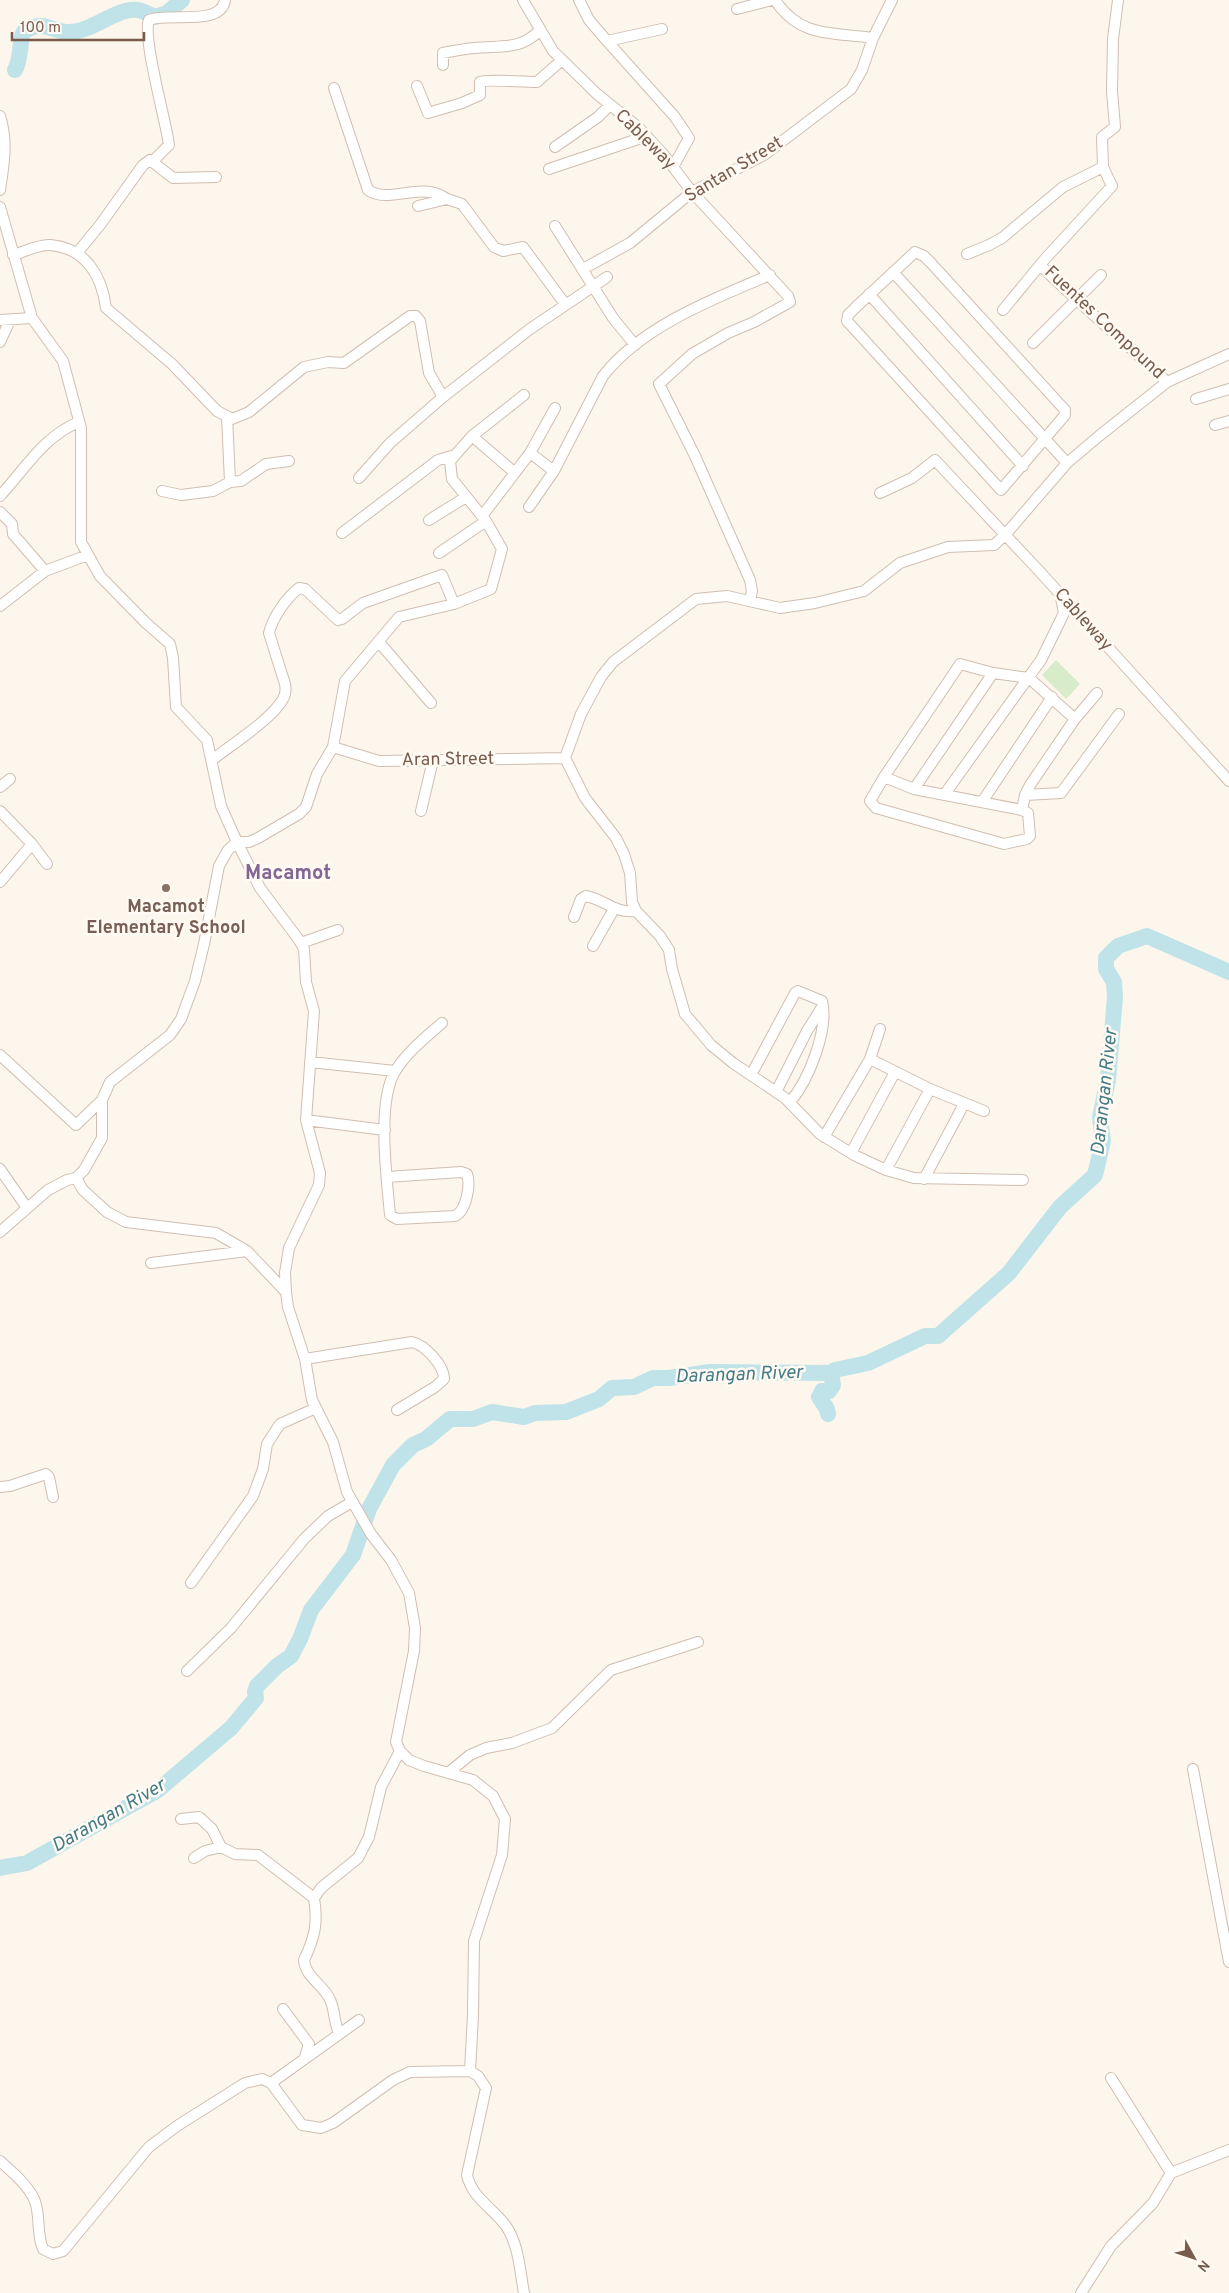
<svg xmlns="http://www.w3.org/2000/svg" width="1229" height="2293" font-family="Overpass,sans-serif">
	<rect width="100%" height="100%" fill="#fdf6ec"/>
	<path fill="#d8ecc9" d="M 1056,660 L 1080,684 L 1066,699 L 1042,675 Z"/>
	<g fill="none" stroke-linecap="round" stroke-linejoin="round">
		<path stroke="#bfe3e8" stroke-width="16" d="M 15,70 C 22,59 19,35 25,31 C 43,19 52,32 69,32 C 92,32 118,7 137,10 C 143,10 149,15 155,17 L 167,13 L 182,0
			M 828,1414 L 827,1409 L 819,1397 L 822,1391 L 829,1391 L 833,1385 L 831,1373 L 835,1370 L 868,1363 L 925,1336 L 938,1336 L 1009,1273 L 1060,1207 L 1095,1175 L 1103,1141 L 1100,1117 L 1108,1080 L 1115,997 L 1114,982 L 1106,969 L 1106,958 L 1118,946 L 1147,936 L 1229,972
			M 0,1868 L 27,1863 L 158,1790 L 231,1728 L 256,1698 L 255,1692 L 257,1686 L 277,1666 L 291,1656 L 300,1639 L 311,1610 L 353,1555 L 369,1509 L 393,1465 L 413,1445 L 426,1439 L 450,1419 L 473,1419 L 492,1412 L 524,1417 L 535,1413 L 566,1412 L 599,1399 L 612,1388 L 634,1387 L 653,1378 L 669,1378 L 710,1372 L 831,1373"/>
		<g stroke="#d1beb0" stroke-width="12">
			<path id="minor" d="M 523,0 L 553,51 L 597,94 L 639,128 L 664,155 L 692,192 L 788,296 L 790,302 L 754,322 L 728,333 L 692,354 L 659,384 L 695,456 L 750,580 L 752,591 L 750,600
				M 579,0 L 589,20 L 607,41 L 662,29
				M 775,0 C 800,38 832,32 873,38
				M 737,9 L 772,0
				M 607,41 L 675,117 L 689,138 L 673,167
				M 443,65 L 443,53 C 453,51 464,49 474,48 C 501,45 520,51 540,30
				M 417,86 L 428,113 L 462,103 L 480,95 L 480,82 C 485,79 527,82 537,82 L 562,60
				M 334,88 L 368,190 C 390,205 420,180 447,199
				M 0,116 C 8,141 4,164 0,190
				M 555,147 L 598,117 L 610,105
				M 153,161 L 169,145 C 166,121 142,37 149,20 C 169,12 221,27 225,0
				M 549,169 L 647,136
				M 418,206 L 447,199 L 462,204 L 494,247 L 503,251 L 523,247 L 565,304
				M 0,207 L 32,318 L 63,361 L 81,428 L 81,542 L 100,576 L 145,622 L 170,644 L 173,658 L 176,707 L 207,740 L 221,806 L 237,842 L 260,888 L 299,940 L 304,949 L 306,982 L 314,1011 L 306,1120 L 320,1173 L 319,1185 L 289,1248 L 285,1273 L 286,1292 L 288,1307 L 305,1359 L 312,1400 L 333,1442 L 347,1492 L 371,1534 L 391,1560 L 409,1593 L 415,1628 L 414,1651 L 396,1742 L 400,1751 L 409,1760 L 424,1766 L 473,1780 L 493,1796 L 505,1819 L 502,1855 L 474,1941 L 473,2015 L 470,2071
				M 555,226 L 613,318 L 635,345
				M 915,252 L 924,256 L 931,263 L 1065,410 L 1065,415 L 1001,490 L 847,321 L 848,315 L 856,307 Z
				M 77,253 L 100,225 L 143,165 L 150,160 L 173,178 L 216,177
				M 967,254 L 989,245 L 1002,238 L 1063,187 L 1103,167
				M 13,255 C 24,252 39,244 50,245 C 86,248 102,276 106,308 L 172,364 L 217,411 L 232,419 L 249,412 L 304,367 L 328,362 L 344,363 L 410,316 L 416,316 L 420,321 L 429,373 L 443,397
				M 1040,265 C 1081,306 1126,342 1167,382
				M 583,269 L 630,243 L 692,192 L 764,155 L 851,89 L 862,70 L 873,38 L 892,0
				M 893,272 L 1067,463
				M 869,294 L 1023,466
				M 1003,310 L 1045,259 L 1112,186 L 1103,167 L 1102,137 L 1115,127 L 1112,91 L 1113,39 L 1118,0
				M 0,320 L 32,318
				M 0,342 L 10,320
				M 1033,343 L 1101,275
				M 1196,399 L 1229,389
				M 227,416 L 230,482
				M 1215,425 L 1229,421
				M 472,436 L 515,473
				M 530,453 L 554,471
				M 359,478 L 390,443 L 443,397 L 530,329 L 607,277
				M 162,491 L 181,495 L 213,491 L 230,482 L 241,481 L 266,464 L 289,461
				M 880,493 L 912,478 L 935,460 L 1041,573 L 1229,781
				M 0,496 C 25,469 44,436 79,422
				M 529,507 L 554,471 L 603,376 C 642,326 713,299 770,275
				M 0,512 L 12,524 L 13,534 L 45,571 L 0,606
				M 482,516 L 530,453 L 555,408
				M 429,520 L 466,497
				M 342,533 L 438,460 L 455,455
				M 439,553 L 486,521
				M 45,571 L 88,555
				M 379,642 L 431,703
				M 333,747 L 379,761 L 565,758
				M 565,758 L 581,714 L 601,677 L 613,662 L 696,599 L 727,596 L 780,608 L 815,603 L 864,591 L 900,563 L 948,547 L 994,545 L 1005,535 L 1067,463 L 1099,436 L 1167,382 L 1229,354
				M 565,758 L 585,798 L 616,838 L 624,854 L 630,873 L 632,902 L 636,911 L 660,936 L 669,950 L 672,969 L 685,1014 L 711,1045 L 733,1063 L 785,1098 L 820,1134 L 854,1155 L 886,1170 L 914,1178 L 1023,1180
				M 212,760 C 231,745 272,719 283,699 C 286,694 286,689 285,684 L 269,633 C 273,617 286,598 299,588 L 305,589 L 338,620 L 342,619 L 363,603 L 442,575 L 454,604
				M 884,777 L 914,789 L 1022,810 L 1025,795 L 1030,785 L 1075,719 L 1097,693
				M 0,787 L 10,779
				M 914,789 L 993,673
				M 944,795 L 1041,660 L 1064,613 L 1061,598
				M 1025,795 L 1061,793 L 1119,714
				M 982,802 L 1052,697
				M 1022,810 L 1028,813 L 1030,836 L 1027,839 L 1004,844 L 876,808 L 870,801 L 884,777 L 960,664 L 993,673 L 1029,678 L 1075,719
				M 0,811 L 32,844 L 47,864
				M 421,811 L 433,760
				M 237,842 L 249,842 L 258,838 L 299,814 L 306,807 L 317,774 L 333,747 L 345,681 L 399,617 L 454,604 L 491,589 L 502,549 L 486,521 L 452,479 L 450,461 L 472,436 L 524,395
				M 0,882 L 32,844
				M 574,917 L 581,899 L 586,896 C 606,900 613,913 636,911
				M 301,943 L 338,930
				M 593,946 L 614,909
				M 0,1055 L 76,1125 L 102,1100
				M 870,1059 L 930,1089 L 984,1111
				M 310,1062 L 395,1071
				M 751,1075 L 795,993 L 798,991 L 822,1001 C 829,1029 809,1080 790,1102
				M 776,1092 L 807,1031 L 822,1007
				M 306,1120 L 385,1130
				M 824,1137 L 870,1059 L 880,1029
				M 851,1153 L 895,1072
				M 0,1169 L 27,1208
				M 886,1170 L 930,1089
				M 387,1177 L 461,1172 L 467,1174 C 471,1185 466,1211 455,1216 L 397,1219 L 390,1215 C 387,1180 376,1100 396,1070 C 407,1052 426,1037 442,1023
				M 76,1178 L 83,1190 L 107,1212 L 126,1222 L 216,1233 L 247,1251 L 286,1292
				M 924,1179 L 964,1104
				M 0,1232 L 48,1190 L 67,1180 L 76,1178 L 84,1170 L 102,1138 L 102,1100 L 110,1082 L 170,1035 L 181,1019 L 195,981 L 204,944 L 219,866 L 228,850 L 237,842
				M 151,1263 L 247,1251
				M 305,1359 L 412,1342 C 425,1345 444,1365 444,1379 L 435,1387 L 397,1410
				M 0,1487 L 10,1486 L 46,1474 L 49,1477 L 53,1497
				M 191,1583 L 253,1496 L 263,1469 L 267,1444 L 280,1424 L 316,1408
				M 187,1671 L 231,1628 L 304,1539 L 328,1516 L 352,1502
				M 1193,1769 L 1229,1962
				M 448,1773 L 470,1755 L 486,1748 L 512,1743 L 552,1728 L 611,1670 L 698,1642
				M 181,1819 L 199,1817 L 212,1829 L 221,1847 L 235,1854 L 258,1855 L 314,1898 C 318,1923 315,1937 304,1960 C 305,1978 326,1986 331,2002 C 335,2012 334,2023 339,2033
				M 194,1858 L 205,1851 L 221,1847
				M 314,1898 L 321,1888 L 358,1858 L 369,1837 L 381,1787 L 400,1751
				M 283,2009 L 309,2044 L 305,2057
				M 470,2071 L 478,2076 L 486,2088 L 467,2175 C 472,2198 493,2208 506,2226 C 519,2245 520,2272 524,2293
				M 1111,2078 L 1171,2173
				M 271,2083 L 359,2020
				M 0,2161 C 12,2172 27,2184 34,2199 C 41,2213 36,2234 43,2249 L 53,2254 L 63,2251 L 149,2147 L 177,2126 L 245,2083 L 262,2079 L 271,2083 L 302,2125 L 321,2128 L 333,2123 L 393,2080 L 410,2072 L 470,2071
				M 1081,2293 L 1111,2246 L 1153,2203 L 1171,2173 L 1229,2150"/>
		</g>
		<use href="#minor" stroke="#fff" stroke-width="10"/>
	</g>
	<circle fill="#8d6e63" stroke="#fffaf3" stroke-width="2" cx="166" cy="888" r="5"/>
	<g text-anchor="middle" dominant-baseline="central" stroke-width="5" stroke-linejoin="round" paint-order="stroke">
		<g font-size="18" fill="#7a5c4d" stroke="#fffaf3">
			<text transform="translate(645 140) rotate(45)">Cableway</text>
			<text transform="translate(734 170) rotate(-31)">Santan Street</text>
			<text transform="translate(1104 323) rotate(43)">Fuentes Compound</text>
			<text transform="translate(1083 620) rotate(48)">Cableway</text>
			<text transform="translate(448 760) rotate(-1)">Aran Street</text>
		</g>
		<g font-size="18" font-weight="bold" fill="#785e54" stroke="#fffaf3">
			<text x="166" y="907">Macamot<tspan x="166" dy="21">Elementary School</tspan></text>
		</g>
		<g font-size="19" font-style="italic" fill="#437c86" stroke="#fffaf3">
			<text transform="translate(1105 1092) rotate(-84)">Darangan River</text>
			<text transform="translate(739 1375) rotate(-2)">Darangan River</text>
			<text transform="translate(109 1816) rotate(-30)">Darangan River</text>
		</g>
		<g font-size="20" font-weight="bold" fill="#846695" stroke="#fffaf3">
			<text x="288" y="874">Macamot</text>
		</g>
	</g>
	<g transform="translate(1194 2258) rotate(130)" stroke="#fffaf3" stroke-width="4" paint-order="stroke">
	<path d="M0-4L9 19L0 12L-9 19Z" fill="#7a5c4d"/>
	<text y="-8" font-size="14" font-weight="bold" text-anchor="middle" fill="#7a5c4d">N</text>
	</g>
	<path d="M12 32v8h132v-8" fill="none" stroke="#7a5c4d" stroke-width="2.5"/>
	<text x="20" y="32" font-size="15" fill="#7a5c4d" stroke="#fffaf3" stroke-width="4" paint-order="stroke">100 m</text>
</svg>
